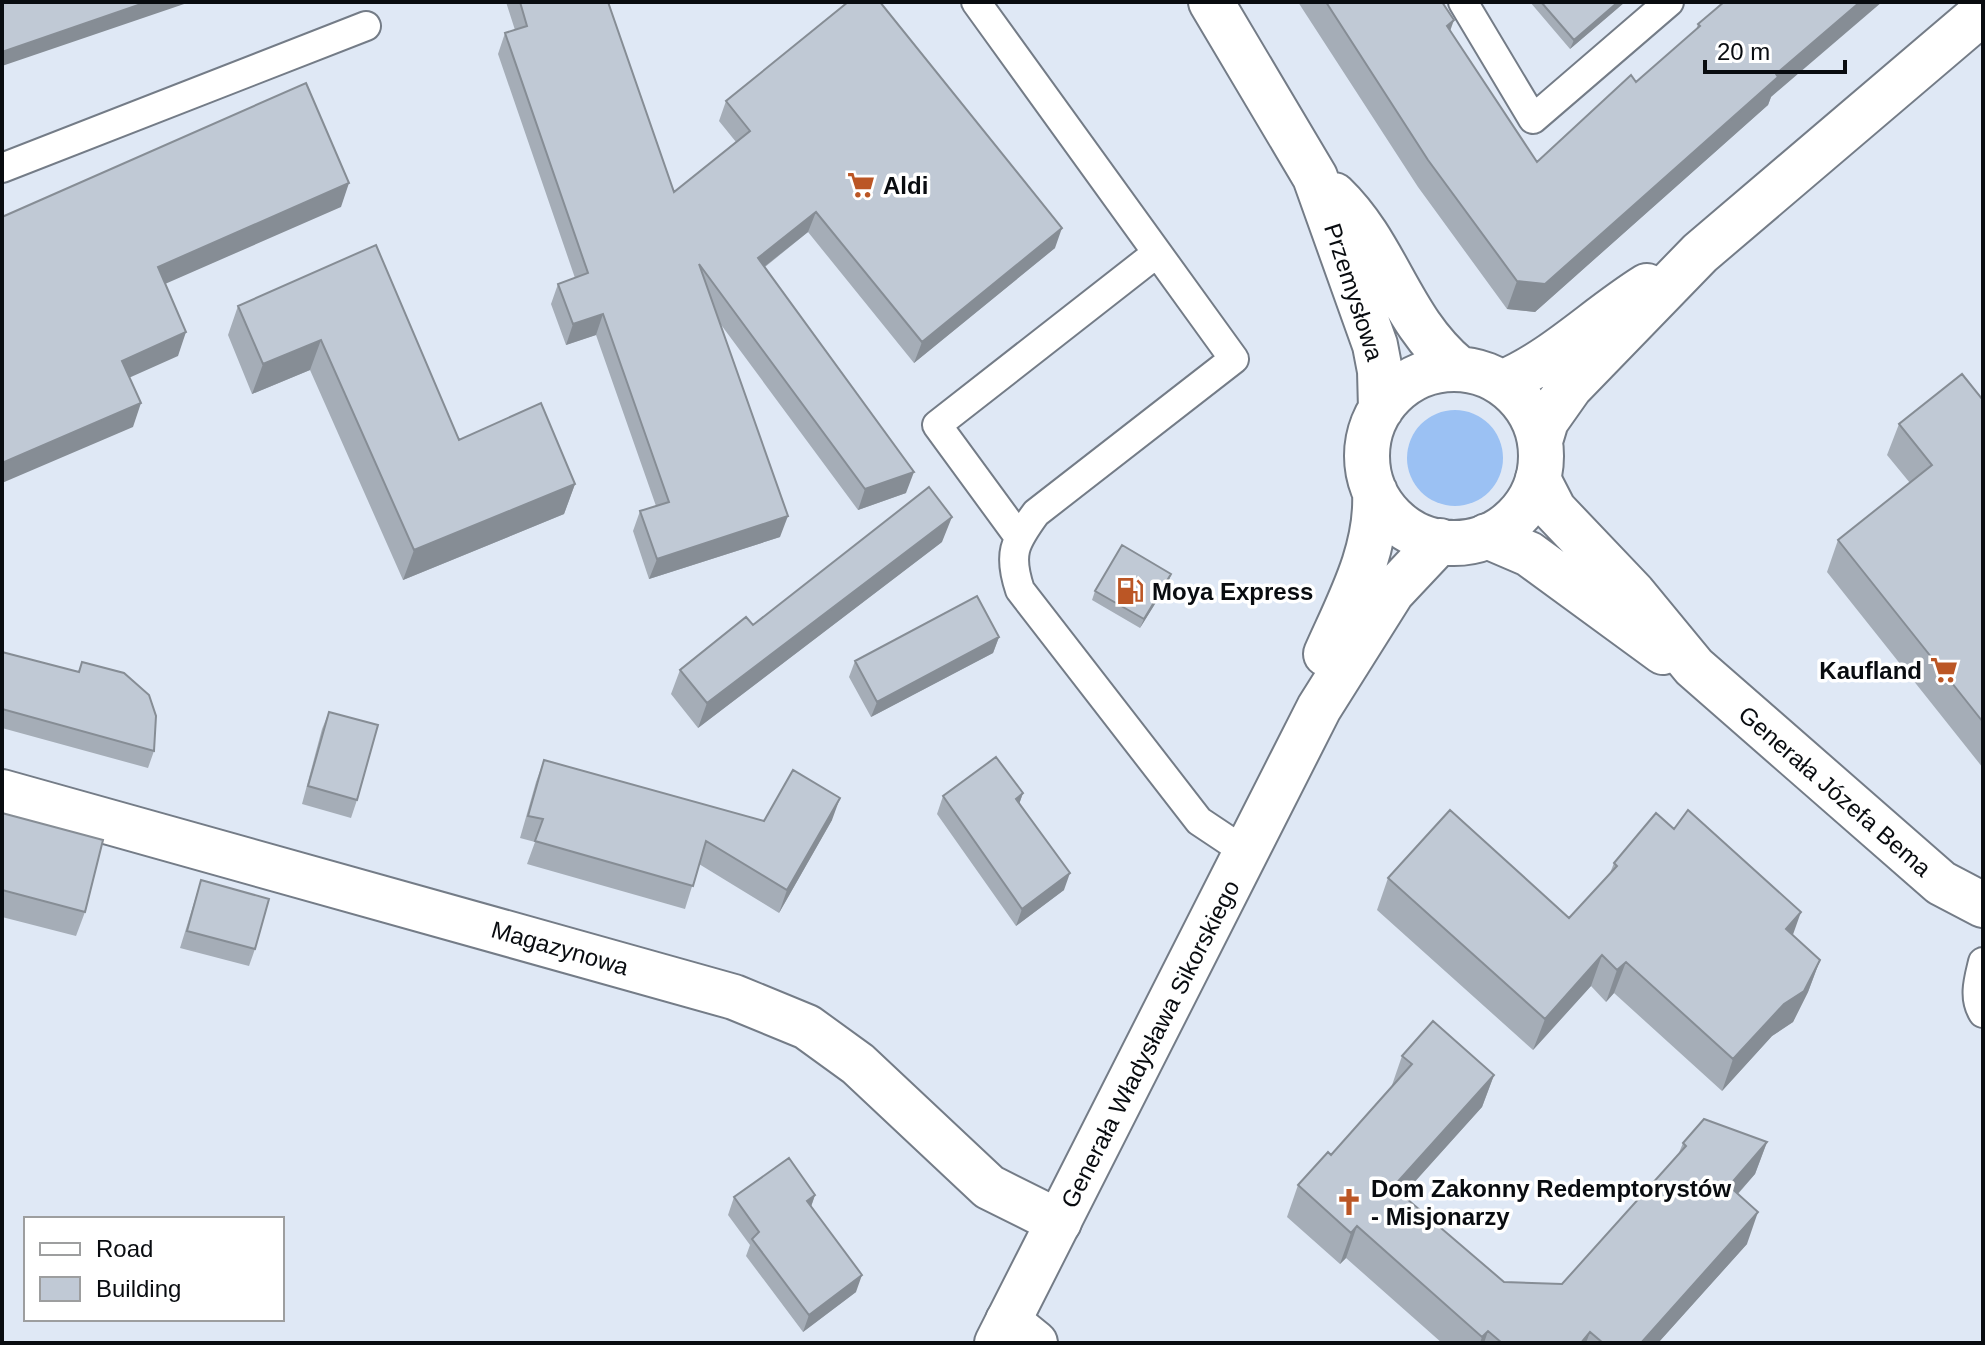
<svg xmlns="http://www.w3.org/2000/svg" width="1985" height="1345" font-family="Helvetica,sans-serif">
	<rect width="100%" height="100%" fill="#dfe8f5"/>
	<path fill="#9bc1f3" d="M1407 458a48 48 0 1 1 96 0a48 48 0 1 1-96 0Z"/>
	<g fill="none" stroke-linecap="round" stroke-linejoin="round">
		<g stroke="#747c87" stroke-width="32">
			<path id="service" d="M 976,2 L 1234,359 L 1036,513 C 1014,543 1008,554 1020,590 L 1199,821 L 1247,853
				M 1463,2 L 1533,119 L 1669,2
				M 2,168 L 366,26
				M 1019,537 L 937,425 L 1157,253
				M 1983,962 C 1979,979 1973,997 1983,1013"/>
		</g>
		<g stroke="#747c87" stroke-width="48">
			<path id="minor" d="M 1538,479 L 1554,510 L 1633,593 L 1694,667 L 1941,883 L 1983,905
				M 1487,536 L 1529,554 L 1663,652
				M 2,792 L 734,997 L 807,1027 L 858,1064 L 989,1187 L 1059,1222
				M 1008,1321 L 1035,1343"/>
		</g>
		<g stroke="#747c87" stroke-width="48">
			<path id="tertiary" d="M 1211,2 L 1315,177 L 1375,345 L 1380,371 L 1381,409
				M 1334,195 C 1388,247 1399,319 1458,368
				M1367 456a87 87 0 1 1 174 0a87 87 0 1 1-174 0Z
				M 1502,383 C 1556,360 1597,317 1647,286
				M 1540,441 L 1546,421 L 1570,387 L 1700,253 L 1983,12
				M 1326,654 C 1349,602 1378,550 1375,492
				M 997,1343 L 1319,708 L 1392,592 L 1440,541"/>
		</g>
		<use href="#service" stroke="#fff" stroke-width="28"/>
		<use href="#minor" stroke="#fff" stroke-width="44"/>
		<use href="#tertiary" stroke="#fff" stroke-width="44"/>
	</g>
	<path fill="#a5adb7" d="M 506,2 L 608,2 L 674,192 L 736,142 L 719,121 L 726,101 L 1055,248 L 914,363 L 808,232 L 765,267 L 906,493 L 858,510 L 719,322 L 780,537 L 649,579 L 633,531 L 640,511 L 656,506 L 596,335 L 566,345 L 551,304 L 558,284 L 575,278 L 498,54 L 505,33 L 515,30 Z
		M 1298,2 L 1442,2 L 1450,31 L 1537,162 L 1636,82 L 1696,30 L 1698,24 L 1771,97 L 1768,105 L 1535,312 L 1507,309 L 1418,187 Z
		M 1530,2 L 1625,2 L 1570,49 Z
		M 376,245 L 459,440 L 575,484 L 564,514 L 403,580 L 310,370 L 252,394 L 228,335 L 238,306 Z
		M 1983,400 L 1983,768 L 1827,572 L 1838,540 L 1910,483 L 1887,455 L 1899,424 Z
		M 942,542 L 698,728 L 671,694 L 680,670 L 753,625 Z
		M 1168,583 L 1140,628 L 1092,600 L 1095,591 Z
		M 999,637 L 993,653 L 871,717 L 849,677 L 855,661 Z
		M 2,652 L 154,751 L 148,768 L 2,728 Z
		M 329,712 L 357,800 L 351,818 L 302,804 L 322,729 Z
		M 544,760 L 764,821 L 832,820 L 779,913 L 699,864 L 685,909 L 527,864 L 535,842 L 520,838 L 536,782 Z
		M 1023,793 L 1019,804 L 1064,890 L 1016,926 L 937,814 L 943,796 Z
		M 2,813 L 85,912 L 76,936 L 2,917 Z
		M 1614,863 L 1793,935 L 1820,960 L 1808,992 L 1793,1022 L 1772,1036 L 1722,1091 L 1614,993 L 1606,1002 L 1591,986 L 1533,1050 L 1377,910 L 1388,878 L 1569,918 L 1610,873 Z
		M 201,880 L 255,949 L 249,966 L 180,948 Z
		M 1402,1056 L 1494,1075 L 1482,1107 L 1403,1195 L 1504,1282 L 1562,1284 L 1678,1155 L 1683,1143 L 1767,1142 L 1755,1174 L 1738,1194 L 1747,1244 L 1658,1343 L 1442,1343 L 1346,1258 L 1340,1264 L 1287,1217 L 1298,1185 L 1331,1155 L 1391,1088 Z
		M 815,1195 L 811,1207 L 856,1292 L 803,1332 L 746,1256 L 750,1245 L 728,1215 L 734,1197 Z"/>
	<path fill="#868d95" d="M 147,2 L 190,2 L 2,66 L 2,52 Z
		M 1618,2 L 1625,2 L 1570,49 L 1574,40 Z
		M 1860,2 L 1882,2 L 1771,97 L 1768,105 L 1535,312 L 1507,309 L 1517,281 L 1776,74 Z
		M 1454,20 L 1444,48 L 1447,26 Z
		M 349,183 L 341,207 L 149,291 L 158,267 Z
		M 816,212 L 808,232 L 750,278 L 758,258 Z
		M 1062,228 L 1055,248 L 914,363 L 922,342 Z
		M 603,314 L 596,335 L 566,345 L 573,324 Z
		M 186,332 L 178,356 L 113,385 L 122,361 Z
		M 321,340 L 310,370 L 252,394 L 263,364 Z
		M 141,403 L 133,427 L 2,483 L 2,463 Z
		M 914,472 L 906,493 L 858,510 L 865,489 Z
		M 575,484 L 564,514 L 403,580 L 414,550 Z
		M 788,516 L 780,537 L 649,579 L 657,559 Z
		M 952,517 L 942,542 L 698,728 L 707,703 Z
		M 1171,574 L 1168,583 L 1140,628 L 1144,619 Z
		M 999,637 L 993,653 L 871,717 L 877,702 Z
		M 1023,793 L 1017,810 L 1016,799 Z
		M 840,798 L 832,820 L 779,913 L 787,890 Z
		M 1070,873 L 1064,890 L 1016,926 L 1022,909 Z
		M 1801,912 L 1790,943 L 1786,929 Z
		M 1602,955 L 1591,986 L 1533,1050 L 1545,1019 Z
		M 1820,960 L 1808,992 L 1793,1022 L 1772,1036 L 1722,1091 L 1733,1059 Z
		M 1626,962 L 1614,993 L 1606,1002 L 1617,970 Z
		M 1494,1075 L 1482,1107 L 1382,1218 L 1393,1187 Z
		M 1767,1142 L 1755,1174 L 1717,1217 L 1729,1186 Z
		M 815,1195 L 809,1212 L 807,1201 Z
		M 1758,1212 L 1747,1244 L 1658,1343 L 1641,1343 Z
		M 1357,1226 L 1346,1258 L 1340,1264 L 1351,1233 Z
		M 862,1275 L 856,1292 L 803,1332 L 809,1315 Z
		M 1488,1331 L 1484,1343 L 1480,1343 L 1482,1337 Z
		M 1590,1332 L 1586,1343 L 1581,1343 Z"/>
	<path fill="#c0c9d5" stroke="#868d95" stroke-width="2" d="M 2,2 L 147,2 L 2,52 Z
		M 520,2 L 608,2 L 674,192 L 750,131 L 726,101 L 848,2 L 880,2 L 1062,228 L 922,342 L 816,212 L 758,258 L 914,472 L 865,489 L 699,264 L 788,516 L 657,559 L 640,511 L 669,502 L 603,314 L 573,324 L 558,284 L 588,273 L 505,33 L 527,26 Z
		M 1326,2 L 1442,2 L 1454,20 L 1447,26 L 1537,162 L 1631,75 L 1636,82 L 1700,26 L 1698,24 L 1724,2 L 1860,2 L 1776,74 L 1778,77 L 1545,284 L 1517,281 L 1428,160 Z
		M 1541,2 L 1618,2 L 1574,40 Z
		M 306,83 L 349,183 L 158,267 L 186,332 L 122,361 L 141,403 L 2,463 L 2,217 Z
		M 376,245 L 459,440 L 541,403 L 575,484 L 414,550 L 321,340 L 263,364 L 238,306 Z
		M 1962,374 L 1983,400 L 1983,722 L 1838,540 L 1932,465 L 1899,424 Z
		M 929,487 L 952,517 L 707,703 L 680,670 L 746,617 L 753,625 Z
		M 1122,545 L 1171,574 L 1144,619 L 1095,591 Z
		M 977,596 L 999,637 L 877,702 L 855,661 Z
		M 2,652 L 79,672 L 82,662 L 124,673 L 149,695 L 156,716 L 154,751 L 2,709 Z
		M 329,712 L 378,725 L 357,800 L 308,786 Z
		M 996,757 L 1023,793 L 1016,799 L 1070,873 L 1022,909 L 943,796 Z
		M 544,760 L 764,821 L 793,770 L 840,798 L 787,890 L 706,841 L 693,886 L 535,841 L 543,819 L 528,816 Z
		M 1450,810 L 1569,918 L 1617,866 L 1614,863 L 1656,813 L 1674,829 L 1688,810 L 1801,912 L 1786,929 L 1820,960 L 1804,991 L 1784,1004 L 1733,1059 L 1626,962 L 1617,970 L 1602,955 L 1545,1019 L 1388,878 Z
		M 2,813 L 103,840 L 85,912 L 2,890 Z
		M 201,880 L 269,899 L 255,949 L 187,931 Z
		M 1433,1021 L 1494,1075 L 1393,1187 L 1504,1282 L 1562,1284 L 1686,1146 L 1683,1143 L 1704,1119 L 1767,1142 L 1729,1186 L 1758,1212 L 1641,1343 L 1603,1343 L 1590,1332 L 1581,1343 L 1502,1343 L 1488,1331 L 1482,1337 L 1357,1226 L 1351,1233 L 1298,1185 L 1328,1152 L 1331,1155 L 1412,1064 L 1402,1056 Z
		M 789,1158 L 815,1195 L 807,1201 L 862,1275 L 809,1315 L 752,1239 L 759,1232 L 734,1197 Z"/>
	<defs>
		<g id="supermarket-bare" transform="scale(2.16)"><path d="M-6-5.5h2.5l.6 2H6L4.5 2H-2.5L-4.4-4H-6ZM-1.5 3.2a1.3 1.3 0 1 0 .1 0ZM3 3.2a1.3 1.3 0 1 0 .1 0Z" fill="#bb5625" stroke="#fff" stroke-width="2.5" paint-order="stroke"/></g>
		<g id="fuel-bare" transform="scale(2.16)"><path d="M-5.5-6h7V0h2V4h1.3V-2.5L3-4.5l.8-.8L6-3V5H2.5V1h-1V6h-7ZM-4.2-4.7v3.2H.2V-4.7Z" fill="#bb5625" stroke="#fff" stroke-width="2.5" paint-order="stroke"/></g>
		<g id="church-bare" transform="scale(2.16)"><path d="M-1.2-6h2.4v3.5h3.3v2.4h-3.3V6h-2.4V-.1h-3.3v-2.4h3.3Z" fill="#bb5625" stroke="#fff" stroke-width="2.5" paint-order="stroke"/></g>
	</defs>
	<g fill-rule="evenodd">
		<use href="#supermarket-bare" x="861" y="185"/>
		<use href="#fuel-bare" x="1130" y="591"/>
		<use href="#supermarket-bare" x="1944" y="670"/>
		<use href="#church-bare" x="1349" y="1202"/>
	</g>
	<g text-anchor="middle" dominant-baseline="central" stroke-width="7" stroke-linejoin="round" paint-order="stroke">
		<g font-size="24" font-weight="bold" fill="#090c10" stroke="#fff" text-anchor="start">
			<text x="883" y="185">Aldi</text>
			<text x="1152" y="591">Moya Express</text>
			<text x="1922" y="670" text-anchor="end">Kaufland</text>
			<text x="1371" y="1188">Dom Zakonny Redemptorystów<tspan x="1371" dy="28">- Misjonarzy</tspan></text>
		</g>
		<g font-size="24" fill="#090c10" stroke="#fff">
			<text transform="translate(1354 292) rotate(72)">Przemysłowa</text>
			<text transform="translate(1835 791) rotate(41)">Generała Józefa Bema</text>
			<text transform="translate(560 948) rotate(16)">Magazynowa</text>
			<text transform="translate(1150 1044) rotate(-63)">Generała Władysława Sikorskiego</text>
		</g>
	</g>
	<rect width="1985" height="1345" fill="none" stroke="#090c10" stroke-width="8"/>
	<rect x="24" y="1217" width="260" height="104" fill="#ffffff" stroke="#9d9e9f" stroke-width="2"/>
	<rect x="40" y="1243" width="40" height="12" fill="#ffffff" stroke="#9d9e9f" stroke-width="2"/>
	<text x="96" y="1257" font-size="24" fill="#090c10">Road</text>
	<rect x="40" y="1277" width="40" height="24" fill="#c0c9d5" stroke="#9d9e9f" stroke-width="2"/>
	<text x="96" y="1297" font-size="24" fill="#090c10">Building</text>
	<path d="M1705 60v12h140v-12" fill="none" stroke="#090c10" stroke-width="4"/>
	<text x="1717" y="60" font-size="24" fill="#090c10" stroke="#ffffff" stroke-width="6" paint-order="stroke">20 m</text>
</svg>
